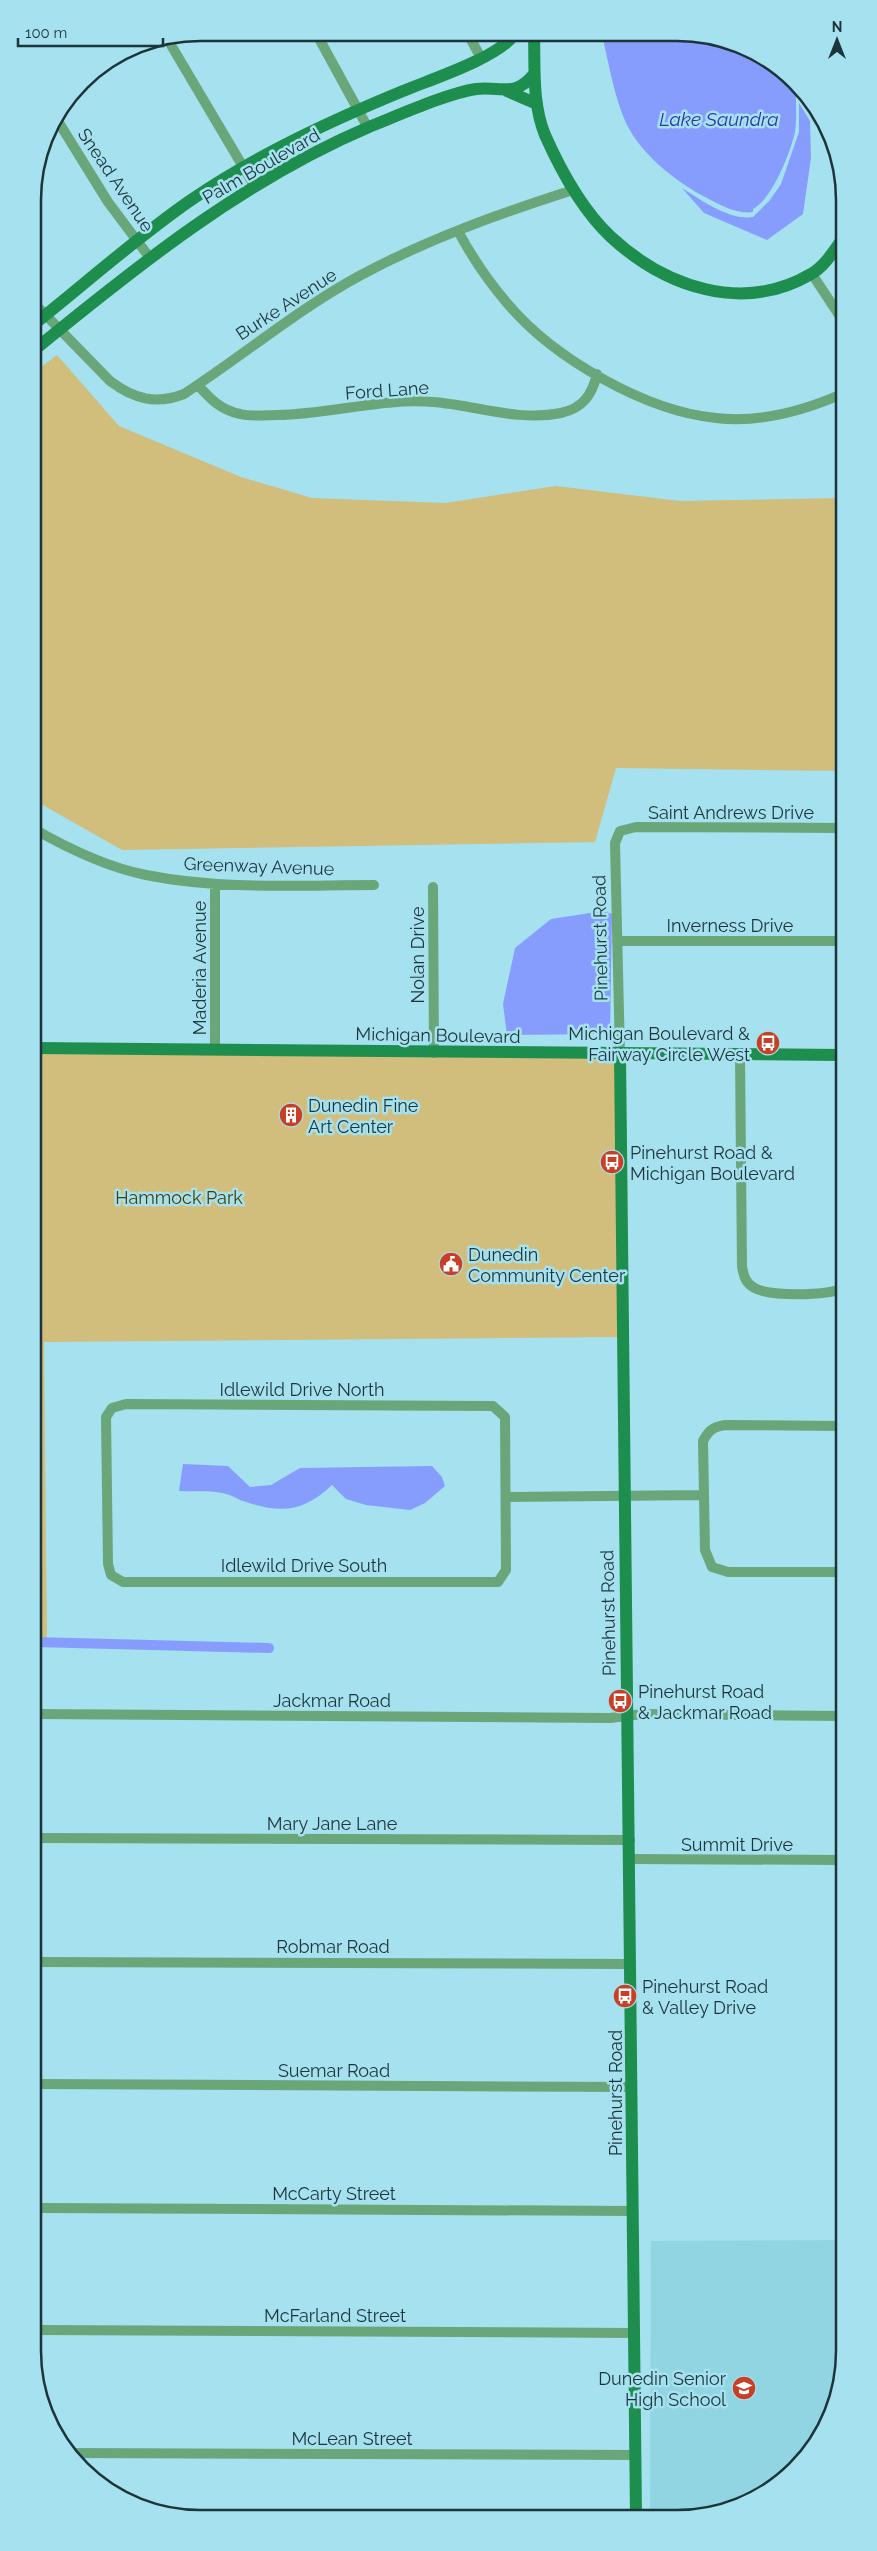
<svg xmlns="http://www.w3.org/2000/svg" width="877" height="2551" font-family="Raleway,sans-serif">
	<rect width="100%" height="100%" fill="#a5e1ee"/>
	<path fill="#91d5e3" d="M 844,2240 L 844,2362 L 832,2415 L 803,2461 L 761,2496 L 710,2515 L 650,2515 L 651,2241 Z"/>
	<path fill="#d1bd7c" d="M 57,355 L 119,426 L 241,477 L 312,498 L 445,503 L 556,486 L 680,501 L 842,498 L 842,771 L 616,768 L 595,842 L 122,850 L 34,800 L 33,373 Z
		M 34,1051 L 620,1055 L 621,1337 L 44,1342 L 47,1644 L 35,1644 Z"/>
	<path fill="#879dfe" d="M 602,35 L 710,36 L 760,55 L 795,82 C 796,95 797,119 795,132 C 790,154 772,199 753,209 L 753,212 C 736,215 717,203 703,196 C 674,180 641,154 626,123 C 614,96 609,64 602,35 Z
		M 799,103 L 810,121 L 811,158 L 803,214 L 767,240 L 704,213 L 682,188 C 701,200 730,221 753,217 L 770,200 L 781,184 L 799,132 Z
		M 603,911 L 612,914 L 610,1034 L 507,1035 L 503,1004 L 515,948 L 551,919 Z
		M 183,1464 L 228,1466 L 250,1487 L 271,1485 L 300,1468 L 432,1466 L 442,1477 L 445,1486 L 425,1503 L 410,1510 L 366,1505 L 346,1499 L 332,1485 C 304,1512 280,1514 243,1501 C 237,1499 232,1495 226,1494 C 212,1490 194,1492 179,1491 Z"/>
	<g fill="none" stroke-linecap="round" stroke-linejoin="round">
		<path stroke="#879dfe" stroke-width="10" d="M 35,1642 L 269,1648"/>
		<path stroke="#69a77b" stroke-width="10" d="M 316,33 L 368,128
			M 468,34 L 481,58
			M 168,40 L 255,187
			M 56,118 L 108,202 L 150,258
			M 458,231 C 472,257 488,281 507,303 C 553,358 645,411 716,418 C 758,423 803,411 842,394
			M 812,274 L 841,318
			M 33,302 L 110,381 C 134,399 156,405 184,394 C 244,355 298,309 361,275 C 428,239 501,213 573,190
			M 198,385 C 210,399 221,410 240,414 C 252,417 266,415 278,415 C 330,414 381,398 433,402 C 475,405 518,422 561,413 C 583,408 592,395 597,374
			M 34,829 C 69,849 106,867 146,875 C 221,890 298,885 374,885
			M 215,885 L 215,1050
			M 433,887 L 434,1053
			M 617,941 L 842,941
			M 620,1055 L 615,843 L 620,831 L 636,827 L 842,828
			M 740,1056 L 742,1267 C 744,1276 745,1282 753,1287 C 767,1297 827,1296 843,1288
			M 126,1404 L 493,1406 L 505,1417 L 506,1570 L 498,1582 L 123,1582 L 111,1575 L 108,1564 L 106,1417 L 112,1408 Z
			M 843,1426 L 725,1425 C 713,1427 709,1430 703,1441 L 705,1550 L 712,1567 L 728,1572 L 843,1572
			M 506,1497 L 704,1495
			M 35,1714 L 610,1718 L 642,1714 L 843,1716
			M 35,1838 L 630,1840
			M 630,1859 L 843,1860
			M 35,1962 L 631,1964
			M 35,2084 L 632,2087
			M 36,2208 L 633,2211
			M 36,2330 L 635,2333
			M 36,2379 L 45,2409
			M 69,2453 L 636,2455"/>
		<path stroke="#1e8e4e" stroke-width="12" d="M 534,35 C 535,68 532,103 545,135 C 561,171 582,210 611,237 C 665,287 743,314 811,274 C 824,267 833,252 841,241
			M 507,91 L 537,104
			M 33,325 C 86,283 136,238 191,200 C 257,155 330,121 403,91 C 432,79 497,58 514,35
			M 33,351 C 137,266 244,180 369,127 C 397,116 448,93 476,89 C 501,86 515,98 534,74
			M 34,1048 L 842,1055
			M 620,1055 L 636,2515"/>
	</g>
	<defs>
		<g id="bus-disc" transform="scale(1.25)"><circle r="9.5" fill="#c93e25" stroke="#a5e1ee"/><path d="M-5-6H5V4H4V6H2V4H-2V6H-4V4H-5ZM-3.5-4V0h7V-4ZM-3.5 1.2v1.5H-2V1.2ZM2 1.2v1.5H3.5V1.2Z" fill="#fff"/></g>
		<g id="building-disc" transform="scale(1.25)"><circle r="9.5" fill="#c93e25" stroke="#a5e1ee"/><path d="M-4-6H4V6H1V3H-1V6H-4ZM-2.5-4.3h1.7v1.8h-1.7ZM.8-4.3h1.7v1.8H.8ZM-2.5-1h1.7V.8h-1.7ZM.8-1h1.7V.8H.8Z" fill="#fff"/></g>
		<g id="civic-disc" transform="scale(1.25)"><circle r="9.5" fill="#c93e25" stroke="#a5e1ee"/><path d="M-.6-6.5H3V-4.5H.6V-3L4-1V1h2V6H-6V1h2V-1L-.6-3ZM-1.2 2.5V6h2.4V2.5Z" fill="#fff"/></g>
		<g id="school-disc" transform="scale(1.25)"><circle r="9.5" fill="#c93e25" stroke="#a5e1ee"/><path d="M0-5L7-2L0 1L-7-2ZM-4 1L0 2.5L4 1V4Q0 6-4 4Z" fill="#fff"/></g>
	</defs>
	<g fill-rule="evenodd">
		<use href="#bus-disc" x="768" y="1043"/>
		<use href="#building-disc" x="291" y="1115"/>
		<use href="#bus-disc" x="612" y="1162"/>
		<use href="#civic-disc" x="451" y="1264"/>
		<use href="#bus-disc" x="620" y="1701"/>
		<use href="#bus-disc" x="625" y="1996"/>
		<use href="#school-disc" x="744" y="2388"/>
	</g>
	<g text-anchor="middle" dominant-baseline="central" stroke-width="5" stroke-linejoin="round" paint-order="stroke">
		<g font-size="18" fill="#1d353a" stroke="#a5e1ee">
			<text transform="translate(261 166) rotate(-30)">Palm Boulevard</text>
			<text transform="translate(116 180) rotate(56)">Snead Avenue</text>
			<text transform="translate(286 304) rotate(-33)">Burke Avenue</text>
			<text transform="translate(387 390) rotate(-4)">Ford Lane</text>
			<text x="731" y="812">Saint Andrews Drive</text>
			<text transform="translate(259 866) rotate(2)">Greenway Avenue</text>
			<text x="730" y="925">Inverness Drive</text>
			<text transform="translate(600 938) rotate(-91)">Pinehurst Road</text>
			<text transform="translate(417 955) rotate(-90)">Nolan Drive</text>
			<text transform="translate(199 968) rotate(-90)">Maderia Avenue</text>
			<text transform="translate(438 1035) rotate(1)">Michigan Boulevard</text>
			<text x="302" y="1389">Idlewild Drive North</text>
			<text x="304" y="1565">Idlewild Drive South</text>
			<text transform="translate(608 1613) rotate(-91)">Pinehurst Road</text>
			<text x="332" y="1700">Jackmar Road</text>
			<text x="332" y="1823">Mary Jane Lane</text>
			<text x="737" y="1844">Summit Drive</text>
			<text x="333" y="1946">Robmar Road</text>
			<text x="334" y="2070">Suemar Road</text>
			<text transform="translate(615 2093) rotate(-90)">Pinehurst Road</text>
			<text x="334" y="2193">McCarty Street</text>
			<text x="335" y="2315">McFarland Street</text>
			<text x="352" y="2438">McLean Street</text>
		</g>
		<g font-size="18" fill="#1d353a" stroke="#a5e1ee" text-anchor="start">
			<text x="750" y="1033" text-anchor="end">Michigan Boulevard &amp;<tspan x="750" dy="21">Fairway Circle West</tspan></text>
			<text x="308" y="1105">Dunedin Fine<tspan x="308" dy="21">Art Center</tspan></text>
			<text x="630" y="1152">Pinehurst Road &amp;<tspan x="630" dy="21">Michigan Boulevard</tspan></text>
			<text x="468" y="1254">Dunedin<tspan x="468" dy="21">Community Center</tspan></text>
			<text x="638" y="1691">Pinehurst Road<tspan x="638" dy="21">&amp; Jackmar Road</tspan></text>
			<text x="642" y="1986">Pinehurst Road<tspan x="642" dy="21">&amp; Valley Drive</tspan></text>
			<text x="726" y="2378" text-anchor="end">Dunedin Senior<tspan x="726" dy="21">High School</tspan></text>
		</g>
		<g font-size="18" fill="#493b06" stroke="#a5e1ee">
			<text x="179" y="1197">Hammock Park</text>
		</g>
		<g font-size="19" font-style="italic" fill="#2e36a3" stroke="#a5e1ee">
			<text x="719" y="119">Lake Saundra</text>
		</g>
	</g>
	<path d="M0 0H877V2551H0ZM200 41H677A159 159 0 0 1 836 200V2351A159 159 0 0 1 677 2510H200A159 159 0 0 1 41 2351V200A159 159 0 0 1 200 41Z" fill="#a5e1ee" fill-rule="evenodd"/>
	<path fill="none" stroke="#1d353a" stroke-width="2.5" d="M200 41H677A159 159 0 0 1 836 200V2351A159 159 0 0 1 677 2510H200A159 159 0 0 1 41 2351V200A159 159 0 0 1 200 41Z"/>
	<g transform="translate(837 40)" stroke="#a5e1ee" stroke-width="4" paint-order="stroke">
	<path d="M0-4L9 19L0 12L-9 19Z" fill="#1d353a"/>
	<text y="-8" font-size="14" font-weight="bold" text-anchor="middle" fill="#1d353a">N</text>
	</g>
	<path d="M18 38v8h145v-8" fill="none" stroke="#1d353a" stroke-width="2.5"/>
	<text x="25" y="38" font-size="15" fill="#1d353a" stroke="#a5e1ee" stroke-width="4" paint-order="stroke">100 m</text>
</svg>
